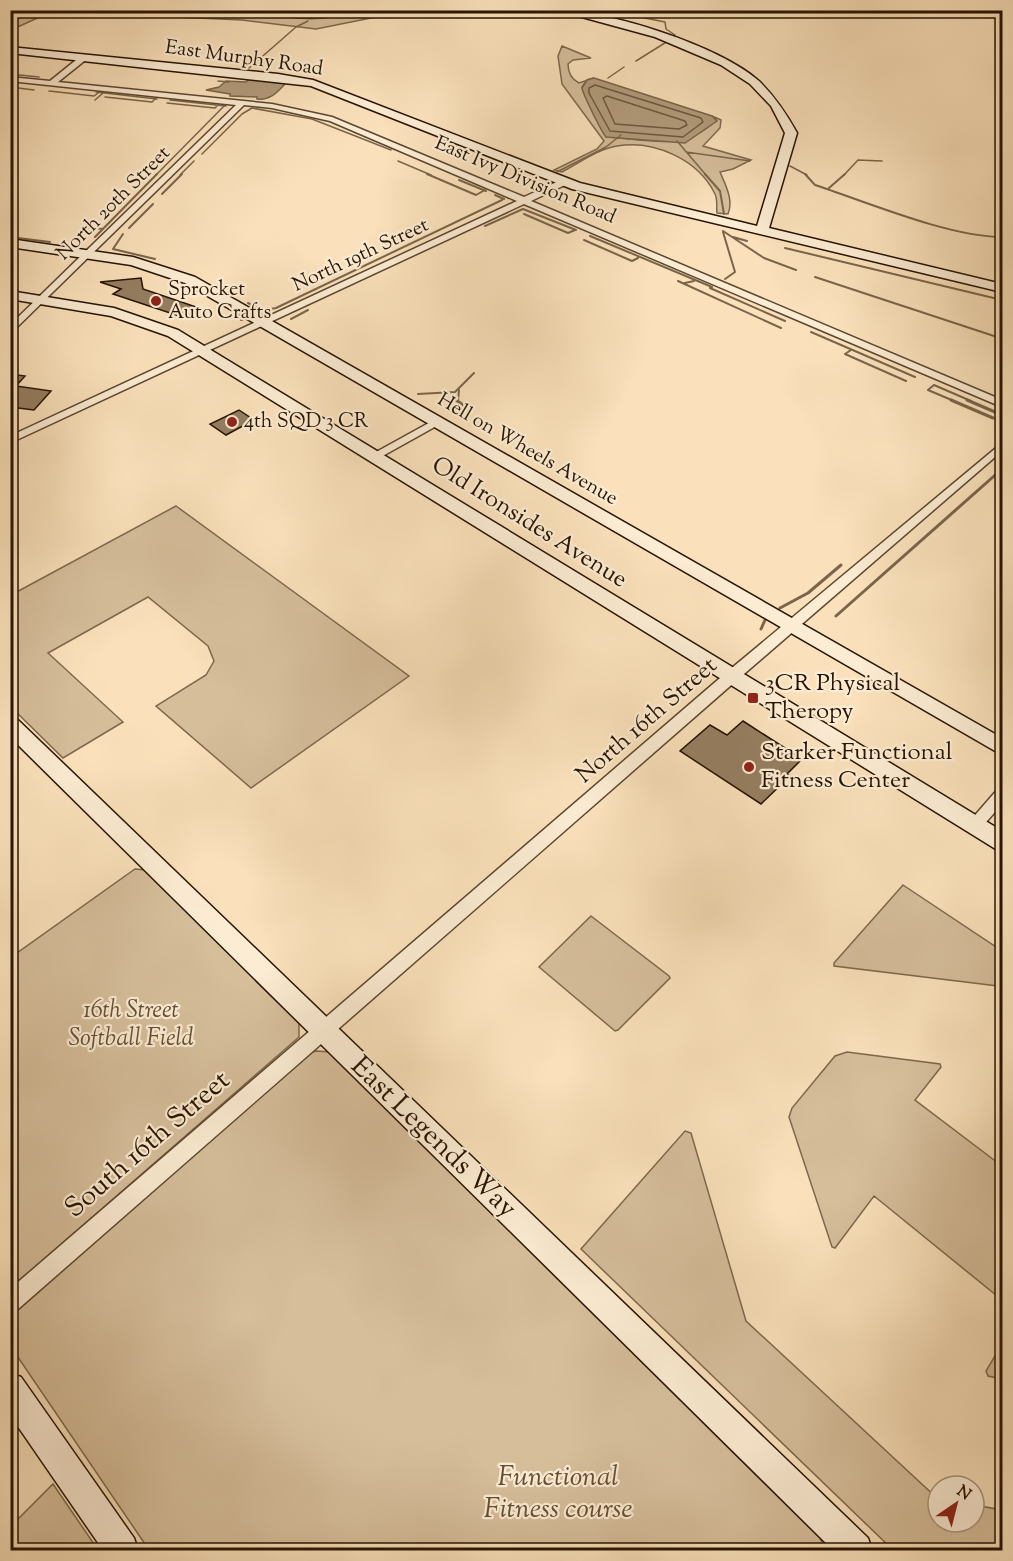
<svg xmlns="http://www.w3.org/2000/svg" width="1013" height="1561" font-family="'Sorts Mill Goudy',serif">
	<rect width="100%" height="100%" fill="#fae1bb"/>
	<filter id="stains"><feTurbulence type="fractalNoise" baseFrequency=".00333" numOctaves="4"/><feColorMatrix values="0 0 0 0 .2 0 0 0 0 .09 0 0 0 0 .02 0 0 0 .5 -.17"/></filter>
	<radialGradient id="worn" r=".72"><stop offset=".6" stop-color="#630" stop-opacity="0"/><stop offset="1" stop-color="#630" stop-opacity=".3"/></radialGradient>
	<path fill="#d6be9b" stroke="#7e684e" stroke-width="1.5" d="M 11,10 L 279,10 L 318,15 L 332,11 L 356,11 L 376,17 L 316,29 L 242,20 L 62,12 L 44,15 L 11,30 Z
		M 562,46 L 591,58 L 573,60 L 568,64 C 568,73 571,79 579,83 L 594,78 L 587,80 L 582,87 C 583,95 601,129 606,137 C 647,139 684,153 716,120 L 712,116 L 721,120 L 720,128 L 703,146 L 751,160 L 733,169 L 720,172 C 725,184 734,200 728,214 L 717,213 C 716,206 718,200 715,194 C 698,159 654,140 617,146 C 598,149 579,163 562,172 L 554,170 L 597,149 L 604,141 L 562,84 L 558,56 Z
		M 176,506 L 409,676 L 251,788 L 156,706 L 206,675 L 214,661 L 208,646 L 148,597 L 48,653 L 123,722 L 63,758 L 11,707 L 11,595 Z
		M 135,869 L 146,870 L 299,1020 L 299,1037 L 11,1288 L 10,958 Z
		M 903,885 L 1002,951 L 1002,989 L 998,986 L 834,966 L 834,963 Z
		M 591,916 L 669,976 L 670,978 L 618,1030 L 615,1031 L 539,967 Z
		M 316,1051 L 331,1052 L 818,1532 L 822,1543 L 820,1550 L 149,1550 L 11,1347 L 10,1313 L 309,1053 Z
		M 847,1052 L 940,1064 L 941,1067 L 915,1100 L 1002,1166 L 1002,1300 L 874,1196 L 835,1248 L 832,1247 L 789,1117 L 792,1108 L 835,1056 Z
		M 685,1131 L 691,1133 L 746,1321 L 938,1499 L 938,1522 L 974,1522 L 974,1505 L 1002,1510 L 1002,1550 L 893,1550 L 581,1249 Z
		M 1002,1344 L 1002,1379 L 988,1376 L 986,1371 Z
		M 53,1484 L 98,1550 L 11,1550 L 11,1526 Z"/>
	<path fill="#b29b7b" stroke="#7a654a" stroke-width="1.5" d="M 250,78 L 287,82 C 278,91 271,101 257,99 L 257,97 L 230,96 L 230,94 L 206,90 L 219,87 L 226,81 L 246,82 Z
		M 594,78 L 712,116 L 717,121 L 685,143 L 606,137 C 601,131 583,94 582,88 L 587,80 Z"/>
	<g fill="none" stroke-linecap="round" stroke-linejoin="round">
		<path stroke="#6c573e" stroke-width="1.5" d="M 595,85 L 701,118 L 703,122 L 683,137 L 610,131 L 589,93 L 589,88 Z
			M 607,96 L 685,121 L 687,125 L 679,129 L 615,124 L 603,98 Z"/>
		<path stroke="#7a654a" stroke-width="1.5" d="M 257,10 C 291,20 322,23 356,10
			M 624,10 L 630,15 L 665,22 L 666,29 L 675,35 L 673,38
			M 10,23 L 34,10
			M 636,61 L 668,41
			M 249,68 L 296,27 L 308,21
			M 10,74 L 39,77
			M 608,78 L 624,67
			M 218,81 L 229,82
			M 10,87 L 34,90
			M 49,91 L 94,96 L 98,93
			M 96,92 L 157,99
			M 105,97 L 152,102 L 156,98
			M 95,100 L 103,93
			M 170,100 L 226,106
			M 167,103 L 215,108 L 218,105
			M 252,108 L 312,119 L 391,150
			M 677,141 L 706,175
			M 686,152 L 750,161
			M 202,154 L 242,114 L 252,108
			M 398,161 L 431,175
			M 790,166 L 807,175
			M 557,172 L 606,147 L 621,135
			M 156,175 L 226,104
			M 180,175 L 194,161
			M 844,175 L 858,160 L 882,161"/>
		<path stroke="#7a654a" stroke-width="2" d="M 427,174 L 476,195 L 485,190
			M 705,174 L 720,191 L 724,214
			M 805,174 L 815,185 C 867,202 949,237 1002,237
			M 459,180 L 486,191
			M 829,188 L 845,174
			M 162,194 L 182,174
			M 495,195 L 504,199
			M 524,214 L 568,233 L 575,230
			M 485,226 L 523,209 L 576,230
			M 84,227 L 103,229
			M 129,228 L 153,204
			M 723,231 L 764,258 L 796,270
			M 723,232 L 735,272 L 725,279
			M 123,234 L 113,249 L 155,259
			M 590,236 L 712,287
			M 10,237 L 50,242
			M 95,237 L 157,174
			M 733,237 L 747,241
			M 584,240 L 632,261 L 638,258
			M 785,248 L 1002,300
			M 815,277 L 997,337 L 1002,344
			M 678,281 L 781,328
			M 685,283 L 694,281
			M 710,288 L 785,321
			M 248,303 L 261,310
			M 260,311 L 276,308 L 502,200
			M 291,319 L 308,310
			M 241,320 L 244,319
			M 811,332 L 915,377
			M 851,350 L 845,354 L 906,381
			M 934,385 L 928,390 L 954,401
			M 934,385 L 971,401
			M 418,394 L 455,392 L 474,373
			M 458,401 L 459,390"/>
		<path stroke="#7a654a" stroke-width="3" d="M 456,400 L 466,407
			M 951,400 L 993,418
			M 967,400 L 1002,415
			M 780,608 L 808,593 L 841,565
			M 836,616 L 1002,469
			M 761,629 L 765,620"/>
	</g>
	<path fill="#957e61" stroke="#271300" stroke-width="1.5" d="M 141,278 L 143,289 L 199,308 L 185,318 L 113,294 L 121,289 L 100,282 Z
		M 10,374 L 25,376 L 16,386 L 51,391 L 34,410 L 10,407 Z
		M 239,410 L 254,420 L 226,435 L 210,424 Z
		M 743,721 L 802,759 L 787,774 L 790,776 L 761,804 L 680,751 L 710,725 L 727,735 Z"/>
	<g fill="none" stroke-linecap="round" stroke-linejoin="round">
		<g stroke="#5c462f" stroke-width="3">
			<path id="street" d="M 81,56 L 88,58 L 58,82 L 272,104 L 332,117 L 524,197 L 561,180 L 567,180 L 567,184 L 531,201 L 1002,400 L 1002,407 L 524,204 L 10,443 L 10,436 L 517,201 L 330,121 L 272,108 L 244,105 L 10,334 L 10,325 L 236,105 L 10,81 L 10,77 L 50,81 Z
				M 436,419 L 440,420 L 440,424 L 379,458 L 371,458 L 369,456 Z
				M 1002,443 L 1002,451 L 737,680 L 17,1310 L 10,1313 L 10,1289 L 727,672 Z
				M 1002,788 L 1002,804 L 980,829 L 970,829 L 967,825 L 970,821 L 997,790 Z"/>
		</g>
		<g stroke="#271300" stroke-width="3">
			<path id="secondary" d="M 556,10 C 608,10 720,46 759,81 C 775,97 786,113 797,133 L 769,228 L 1002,284 L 1002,292 L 572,189 L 311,86 L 10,53 L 10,47 L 278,74 L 313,80 L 580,183 L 757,226 L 785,133 L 771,106 L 750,84 L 721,65 L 655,37 Z
				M 10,239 L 133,257 L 195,277 L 1002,738 L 1002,755 L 185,283 L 131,265 L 10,247 Z
				M 10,291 L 114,308 L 178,330 L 1002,831 L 1002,851 L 994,848 L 168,336 L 111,316 L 10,299 Z
				M 10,717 L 17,719 L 868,1538 L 872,1550 L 833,1550 L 10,737 Z
				M 10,1373 L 21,1377 L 134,1538 L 138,1550 L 103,1550 L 10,1415 Z"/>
		</g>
		<use href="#street" fill="#fcecd3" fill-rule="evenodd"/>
		<use href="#secondary" fill="#fcecd3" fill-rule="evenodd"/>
	</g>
	<g fill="#8f2418" stroke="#fcecd3" stroke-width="2">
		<circle cx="156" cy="301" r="6"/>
		<circle cx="232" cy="422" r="6"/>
		<rect x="747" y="692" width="12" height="12" rx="3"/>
		<circle cx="749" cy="767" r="6"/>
	</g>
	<g text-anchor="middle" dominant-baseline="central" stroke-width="4.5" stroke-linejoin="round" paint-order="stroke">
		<g font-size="20" fill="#271300" stroke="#fcecd3">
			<text transform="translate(244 59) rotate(8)">East Murphy Road</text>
			<text transform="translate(525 181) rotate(23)">East Ivy Division Road</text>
			<text transform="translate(114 204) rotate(-45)">North 20th Street</text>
			<text transform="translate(361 256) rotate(-25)">North 19th Street</text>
			<text transform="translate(527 450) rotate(30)">Hell on Wheels Avenue</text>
		</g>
		<g font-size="20" fill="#271300" stroke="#fcecd3" text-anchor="start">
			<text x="168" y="290">Sprocket<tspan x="168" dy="23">Auto Crafts</tspan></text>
			<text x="244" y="422">4th SQD 3 CR</text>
		</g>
		<g font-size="24" fill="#271300" stroke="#fcecd3">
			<text transform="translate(529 523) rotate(32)">Old Ironsides Avenue</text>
			<text transform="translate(647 721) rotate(-41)">North 16th Street</text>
		</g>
		<g font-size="24" fill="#271300" stroke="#fcecd3" text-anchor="start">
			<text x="765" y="684">3CR Physical<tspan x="765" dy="28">Theropy</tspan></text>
			<text x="761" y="753">Starker Functional<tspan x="761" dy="28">Fitness Center</tspan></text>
		</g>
		<g font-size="24" font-style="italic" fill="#644f36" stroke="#fcecd3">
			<text x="131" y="1011">16th Street<tspan x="131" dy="28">Softball Field</tspan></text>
		</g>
		<g font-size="28" fill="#271300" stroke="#fcecd3">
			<text transform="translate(433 1138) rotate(44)">East Legends Way</text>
			<text transform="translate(148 1145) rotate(-41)">South 16th Street</text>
		</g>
		<g font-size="28" font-style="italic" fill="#644f36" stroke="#fcecd3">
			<text x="558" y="1478">Functional<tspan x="558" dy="32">Fitness course</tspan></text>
		</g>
	</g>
	<rect width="1013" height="1561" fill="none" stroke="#fae1bb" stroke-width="36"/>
	<rect x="12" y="12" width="989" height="1537" fill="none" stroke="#271300" stroke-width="3"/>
	<rect x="18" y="18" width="977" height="1525" fill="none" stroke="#271300" stroke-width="1.5"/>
	<g transform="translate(956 1504) rotate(35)"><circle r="28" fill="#fcecd3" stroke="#a7957f" stroke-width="1.5"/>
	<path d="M0-4.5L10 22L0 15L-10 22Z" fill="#8f2418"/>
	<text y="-9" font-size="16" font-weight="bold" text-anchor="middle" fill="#271300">N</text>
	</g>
	<rect width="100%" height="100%" filter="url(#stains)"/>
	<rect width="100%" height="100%" fill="url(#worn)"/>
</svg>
